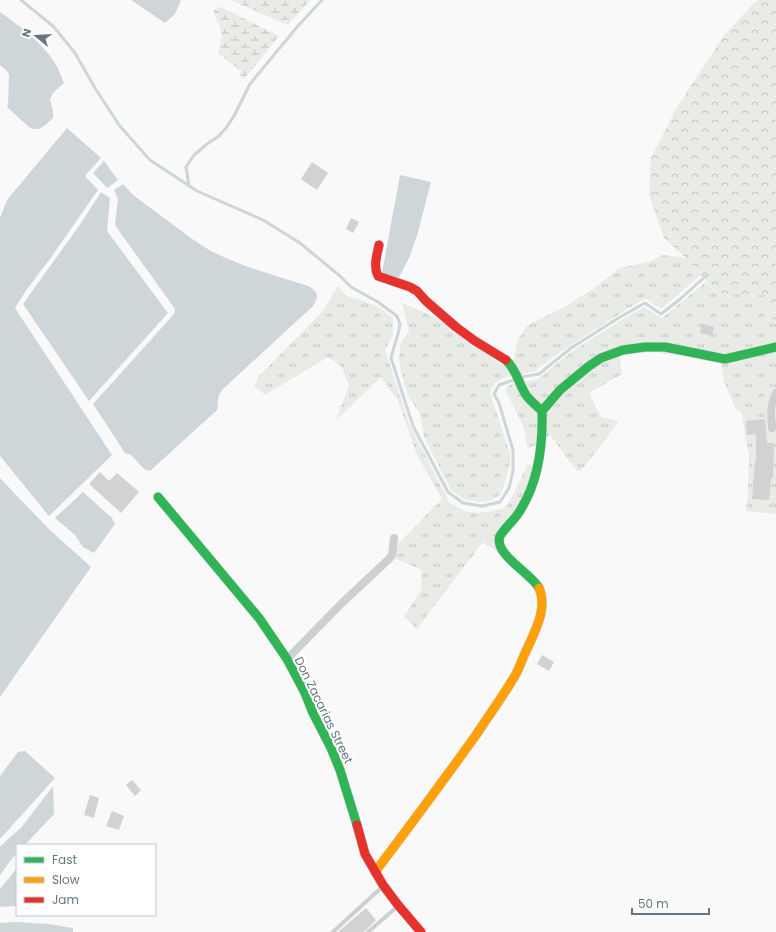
<svg xmlns="http://www.w3.org/2000/svg" width="776" height="932" font-family="Poppins,sans-serif">
	<defs>
		<pattern id="grass-tufts" width="24" height="20" patternUnits="userSpaceOnUse"><rect width="24" height="20" fill="#e8ebe6"/><path d="M3 7l-1-3M5 7V3M7 7l1-3M15 17l-1-3M17 17v-4M19 17l1-3" fill="none" stroke="#c0c3c0"/></pattern>
		<pattern id="forest-crowns" width="20" height="18" patternUnits="userSpaceOnUse"><rect width="20" height="18" fill="#e8ebe6"/><path d="M2 6a3 3 0 1 1 6 0M12 15a3 3 0 1 1 6 0" fill="none" stroke="#c0c3c0"/></pattern>
		<pattern id="wetland-marsh" width="20" height="14" patternUnits="userSpaceOnUse"><rect width="20" height="14" fill="#e8ebe6"/><path d="M1 5h8M5 5V1M11 12h8M15 12V8" fill="none" stroke="#c0c3c0"/></pattern>
	</defs>
	<rect width="100%" height="100%" fill="#f9f9f9"/>
	<path fill="url(#grass-tufts)" d="M 663,255 L 686,258 L 701,275 L 661,309 L 645,298 L 591,332 L 559,353 L 535,371 L 503,378 L 494,384 L 490,393 L 510,453 L 510,462 L 504,487 L 499,496 L 489,501 L 478,502 L 464,499 L 451,490 L 424,437 L 420,414 L 407,394 L 400,367 L 399,357 L 401,342 L 409,331 L 402,303 C 411,307 420,310 428,314 C 455,327 478,347 501,365 L 514,359 L 517,341 L 527,326 L 564,307 L 593,289 L 620,268 L 649,262 Z
		M 706,282 L 717,293 L 766,295 L 773,321 L 776,323 L 776,396 L 773,417 L 776,422 L 776,514 L 746,511 L 748,493 L 749,455 L 745,436 L 742,413 L 736,410 L 724,382 L 721,363 L 706,358 L 660,353 L 656,346 L 619,350 L 622,374 L 589,393 L 601,417 L 619,421 L 602,444 L 581,470 L 577,471 L 550,435 L 539,444 L 528,448 L 523,425 L 505,390 L 509,385 L 538,379 L 571,352 L 620,321 L 644,307 L 662,318 Z
		M 338,286 L 348,297 L 361,300 L 378,307 L 393,318 L 393,335 L 385,350 L 410,426 L 450,503 C 456,507 463,511 470,512 C 481,514 494,511 505,508 L 511,499 L 528,464 L 534,468 L 521,503 L 497,531 L 510,561 L 483,542 L 417,629 L 404,616 L 421,591 L 422,570 L 387,555 L 442,499 L 417,455 L 398,401 L 381,377 L 335,421 L 349,386 L 342,367 L 328,357 L 265,395 L 254,386 L 259,376 L 323,311 Z"/>
	<path fill="url(#forest-crowns)" d="M 758,0 L 776,0 L 776,323 L 773,321 L 766,295 L 717,293 L 686,258 L 664,238 L 649,195 L 651,158 L 677,107 L 725,34 L 753,4 Z"/>
	<path fill="url(#wetland-marsh)" d="M 231,0 L 311,0 L 287,25 Z
		M 218,7 L 223,8 L 279,36 L 244,79 L 240,76 L 241,71 L 218,53 C 220,45 223,37 221,30 C 219,23 214,18 214,11 Z"/>
	<path fill="#ced6d9" d="M 131,0 L 181,0 L 175,14 L 165,23 Z
		M 0,12 C 20,26 41,42 55,63 C 59,69 61,77 64,83 L 53,93 L 50,99 L 53,111 L 53,118 L 44,126 L 39,129 L 34,129 L 29,127 L 7,107 L 8,104 L 9,75 L 7,71 L 0,65 Z
		M 67,128 L 101,158 L 85,176 L 98,190 L 52,256 L 25,292 L 15,308 L 112,455 L 49,516 L 0,456 L 0,218 L 7,200 Z
		M 104,161 L 118,180 L 107,188 L 93,173 Z
		M 400,175 L 431,182 L 417,236 L 409,258 L 398,279 L 382,273 Z
		M 123,184 L 133,195 L 195,241 L 211,251 L 228,259 L 248,267 L 308,286 C 319,291 319,298 312,307 L 223,389 C 215,399 220,400 217,410 L 150,471 L 144,469 L 131,455 L 125,453 L 93,404 L 174,314 L 175,309 L 117,228 L 115,224 L 118,199 L 114,190 Z
		M 101,192 L 110,198 L 107,231 L 168,313 L 89,401 L 23,304 L 79,226 Z
		M 0,478 L 17,496 L 51,531 L 91,567 L 0,697 Z
		M 83,492 L 112,518 L 115,524 L 94,553 L 83,547 L 75,535 L 55,518 Z
		M 25,751 L 55,778 L 0,839 L 0,776 L 18,752 Z
		M 53,786 L 54,814 L 25,845 L 17,845 L 17,853 L 11,860 L 0,875 L 0,847 L 9,838 L 21,828 Z
		M 17,868 L 17,906 L 0,907 L 0,889 Z
		M 16,922 L 49,924 L 73,928 L 73,932 L 0,932 L 0,923 Z"/>
	<g fill="none" stroke-linecap="round" stroke-linejoin="round">
		<path stroke="#ced6d9" stroke-width="3" d="M 21,0 L 53,26 L 75,53 L 95,88 L 119,125 L 150,160 L 197,191 L 263,220 L 300,243 L 340,276 L 351,287 L 378,302 L 397,316 L 400,324 L 398,334 L 394,347 L 391,358 L 413,426 L 448,492 L 463,503 L 482,506 L 500,502 L 509,488 L 513,471 L 513,450 L 499,403 L 494,394 L 499,385 L 516,379
			M 189,186 L 186,167 L 194,155 L 207,144 L 219,136 L 226,128 L 234,116 L 250,84 L 297,27 L 322,0
			M 522,377 L 539,374 L 571,348 L 620,317 L 645,303 L 661,314 L 679,300 L 706,276"/>
	</g>
	<path fill="#d0d2d3" d="M 312,162 L 328,173 L 317,190 L 301,179 Z
		M 351,218 L 359,222 L 353,233 L 346,229 Z
		M 702,324 L 714,327 L 712,336 L 700,333 Z
		M 765,419 L 767,443 L 774,443 L 773,478 L 771,478 L 769,500 L 752,499 L 755,462 L 756,462 L 756,434 L 747,435 L 746,421 Z
		M 100,472 L 109,481 L 117,473 L 139,492 L 121,513 L 89,484 Z
		M 542,655 L 554,662 L 549,671 L 537,664 Z
		M 132,780 L 141,790 L 135,796 L 126,785 Z
		M 90,795 L 99,798 L 94,818 L 84,815 Z
		M 112,811 L 124,816 L 119,830 L 106,826 Z
		M 366,908 L 376,920 L 365,931 L 363,932 L 338,932 Z"/>
	<g fill="none" stroke-linecap="round" stroke-linejoin="round">
		<g stroke="#d5d6d7" stroke-width="10">
			<path id="fast" d="M 506,360 C 518,372 518,383 526,395 C 530,401 537,406 542,411 C 543,445 539,480 521,509 C 516,519 506,526 500,536 C 493,554 532,574 539,588
				M 542,411 L 560,390 L 589,366 L 601,358 L 623,350 L 645,347 L 665,347 L 725,359 L 776,347
				M 158,497 L 259,618 L 287,659 L 305,693 L 313,713 L 331,748 L 340,770 L 357,825"/>
		</g>
		<g stroke="#d5d6d7" stroke-width="10">
			<path id="slow" d="M 375,872 C 409,827 443,781 476,735 C 489,715 504,695 516,674 C 520,666 523,657 527,649 C 535,631 548,608 539,588"/>
		</g>
		<g stroke="#d5d6d7" stroke-width="10">
			<path id="jam" d="M 379,245 C 377,255 373,266 378,276 L 410,287 L 417,291 L 426,301 L 456,327 L 475,341 L 506,360
				M 357,825 L 365,854 L 383,885 L 398,905 L 421,932"/>
		</g>
		<path stroke="#cecfd0" stroke-width="4" d="M 333,932 L 382,887
			M 368,932 L 398,906"/>
		<path stroke="#cecfd0" stroke-width="8" d="M 772,428 C 771,413 770,407 776,393
			M 287,659 L 342,603 L 389,559 L 392,555 L 394,538"/>
		<use href="#fast" stroke="#30b455" stroke-width="9"/>
		<use href="#slow" stroke="#ff9f0a" stroke-width="9"/>
		<use href="#jam" stroke="#e5322d" stroke-width="9"/>
	</g>
	<g text-anchor="middle" dominant-baseline="central" stroke-width="4" stroke-linejoin="round" paint-order="stroke">
		<g font-size="12" fill="#657683" stroke="#fff">
			<text transform="translate(324 710) rotate(64)">Don Zacarias Street</text>
		</g>
	</g>
	<rect x="16" y="844" width="140" height="72" fill="#ffffff" stroke="#c1c8cd"/>
	<rect x="24" y="857" width="20" height="6" fill="#30b455" stroke="#c1c8cd"/>
	<text x="52" y="864" font-size="12" fill="#657683">Fast</text>
	<rect x="24" y="877" width="20" height="6" fill="#ff9f0a" stroke="#c1c8cd"/>
	<text x="52" y="884" font-size="12" fill="#657683">Slow</text>
	<rect x="24" y="897" width="20" height="6" fill="#e5322d" stroke="#c1c8cd"/>
	<text x="52" y="904" font-size="12" fill="#657683">Jam</text>
	<g transform="translate(36 36) rotate(288)" stroke="#ffffff" stroke-width="3" paint-order="stroke">
	<path d="M0-3L7 15L0 10L-7 15Z" fill="#657683"/>
	<text y="-6" font-size="11" font-weight="bold" text-anchor="middle" fill="#657683">N</text>
	</g>
	<path d="M632 908v6h77v-6" fill="none" stroke="#657683" stroke-width="2"/>
	<text x="638" y="908" font-size="12" fill="#657683" stroke="#ffffff" stroke-width="3" paint-order="stroke">50 m</text>
</svg>
